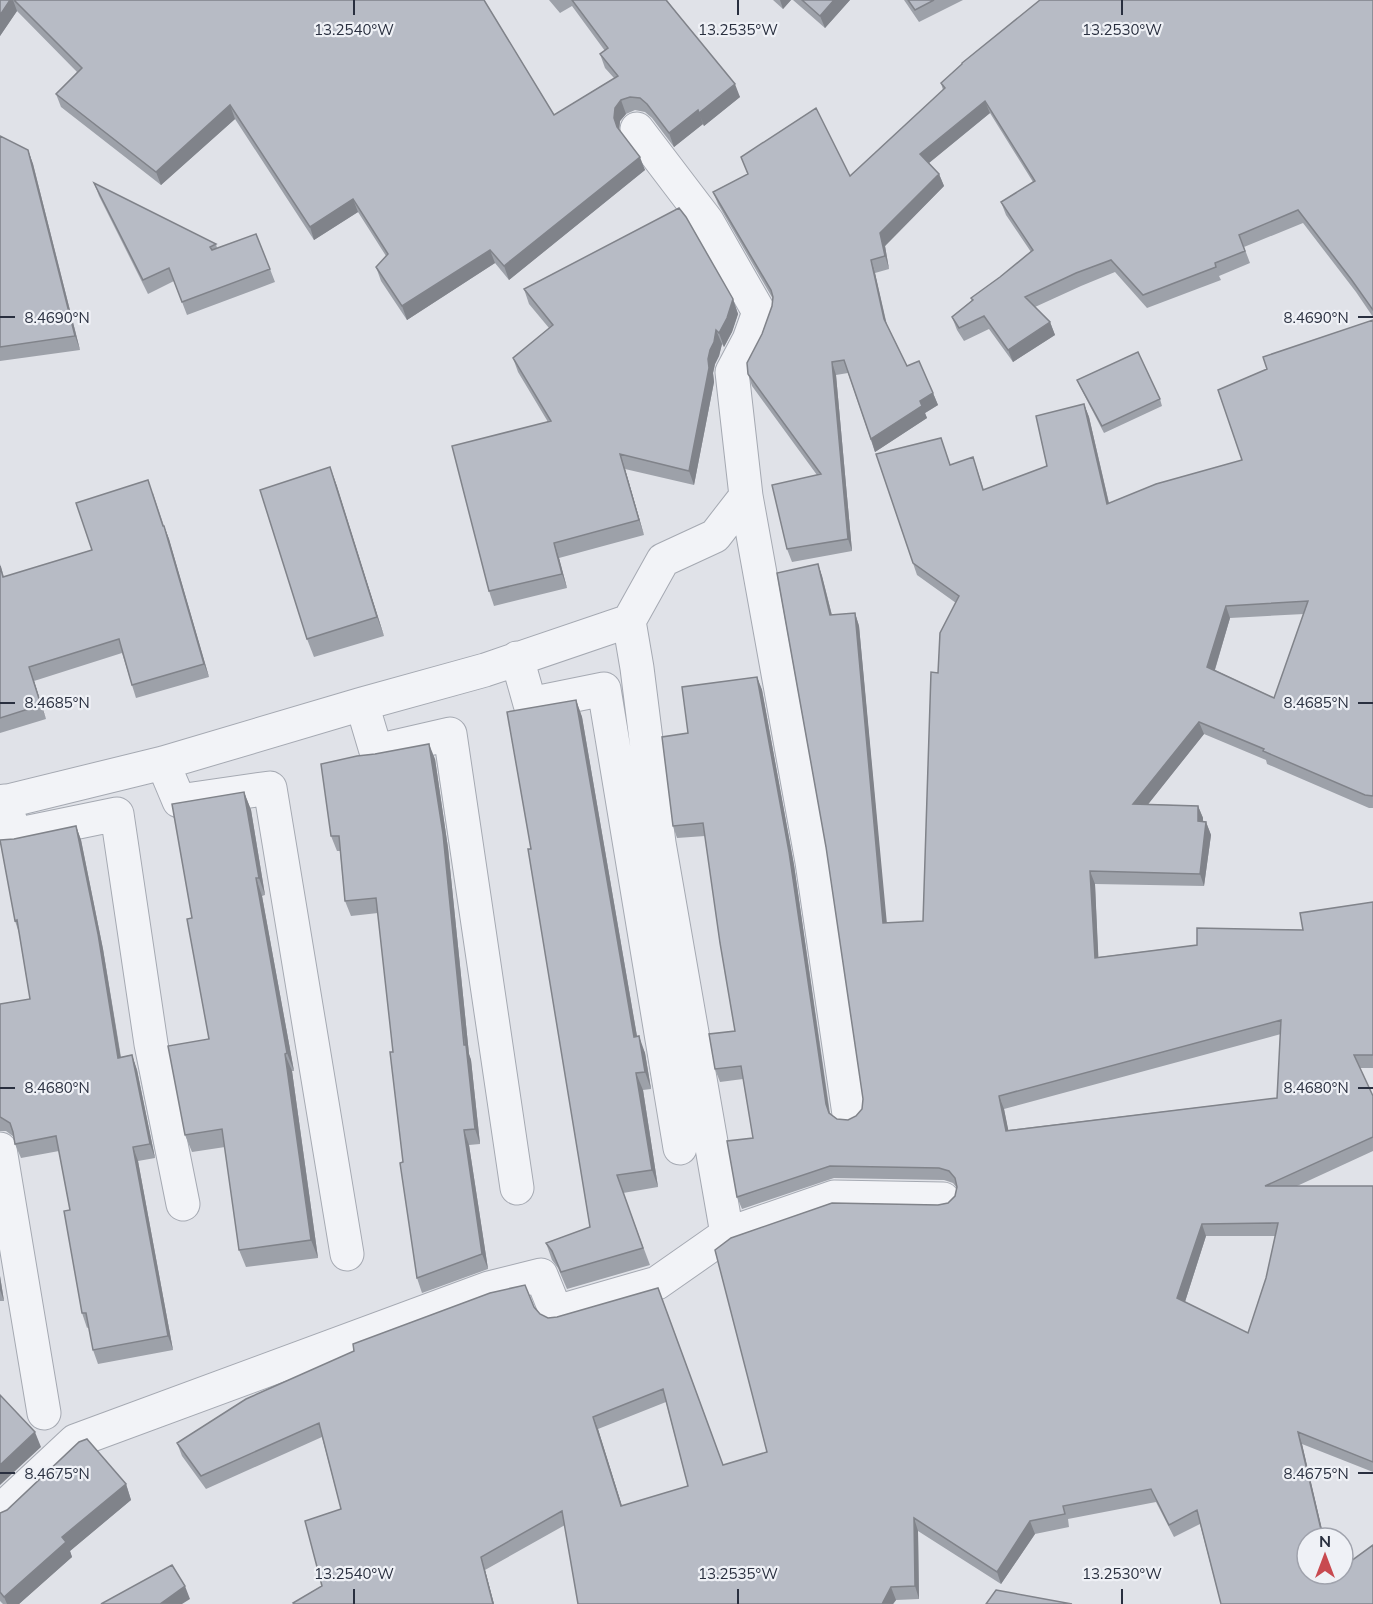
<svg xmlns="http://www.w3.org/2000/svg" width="1373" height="1604" font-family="Mulish,sans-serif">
	<rect width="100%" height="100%" fill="#e0e2e8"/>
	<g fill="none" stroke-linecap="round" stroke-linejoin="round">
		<g stroke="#a5a9b2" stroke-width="35">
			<path id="minor" d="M 746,496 L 812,862 L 849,1114
				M 629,621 L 637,668 L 659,843 L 727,1234
				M 517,658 L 530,704 L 604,689 L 680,1148
				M 362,704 L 376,751 L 450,734 L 517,1188
				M 163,763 L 179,801 L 270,788 L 347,1254
				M 4,801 L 15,835 L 117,814 L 151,1044 L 183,1204
				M 0,803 L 163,763 L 362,704 L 485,670 L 629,621 L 663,560 L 715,536 L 746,496 L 732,372 L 749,340 L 759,312 L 707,221 L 637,129
				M 0,1149 L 44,1413
				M 0,1511 L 75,1441 L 489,1288 L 541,1275 L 556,1312 L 657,1283 L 727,1234 L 834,1197 L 943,1199"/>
		</g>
		<use href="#minor" stroke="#f2f3f7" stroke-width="33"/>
	</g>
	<path fill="#9da1a9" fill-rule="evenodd" d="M 0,0 L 484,0 L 554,115 L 614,78 L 605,68 L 600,54 L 605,51 L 572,6 L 560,13 L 549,0 L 667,0 L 740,97 L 704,126 L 703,124 L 674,147 L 652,118 L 645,112 L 635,110 L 626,114 L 620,121 L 619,129 L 645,170 L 509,280 L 495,263 L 407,320 L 381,281 L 376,267 L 386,256 L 358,212 L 314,240 L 235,119 L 161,185 L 61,107 L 56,94 L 77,72 L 17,11 L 0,36 Z
		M 773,0 L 791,0 L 783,9 Z
		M 793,0 L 850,0 L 825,28 Z
		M 904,0 L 963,0 L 919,22 Z
		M 1373,0 L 1373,317 L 1356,292 L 1303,223 L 1244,247 L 1250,263 L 1219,276 L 1221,280 L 1147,308 L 1115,272 L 1081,286 L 1035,307 L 1050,322 L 1055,335 L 1013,362 L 989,329 L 964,341 L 957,330 L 952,317 L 972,300 L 971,298 L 1000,277 L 1031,252 L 1006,215 L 1001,202 L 1033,182 L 990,113 L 929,163 L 939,174 L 944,186 L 885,246 L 889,269 L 875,273 L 887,325 L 907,366 L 933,393 L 938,405 L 925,413 L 927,418 L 875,452 L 848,373 L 836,375 L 852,551 L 792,562 L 787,549 L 817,475 L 752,386 L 748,374 L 772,306 L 773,299 L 718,204 L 713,192 L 748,174 L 741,157 L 850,176 L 943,90 L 941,83 Z
		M 0,136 L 28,150 L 33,164 L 80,350 L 0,361 Z
		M 94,183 L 216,244 L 217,248 L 270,269 L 275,282 L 187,315 L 174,281 L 148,294 L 99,196 Z
		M 524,289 L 733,299 L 738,314 L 732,332 L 724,347 L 722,344 L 719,356 L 715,364 L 713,373 L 714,382 L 694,485 L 625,469 L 644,535 L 559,558 L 567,588 L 494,606 L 489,591 L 548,422 L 518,372 L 513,358 L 549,328 L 529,304 Z
		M 1373,320 L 1373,808 L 1369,808 L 1267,764 L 1266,760 L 1204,734 L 1148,804 L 1198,806 L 1203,818 L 1203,822 L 1206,822 L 1211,835 L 1204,886 L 1095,884 L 1098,957 L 1197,945 L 1197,928 L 1303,930 L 1300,913 L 1373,902 L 1373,1068 L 1360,1068 L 1373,1096 L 1373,1151 L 1297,1186 L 1373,1186 L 1373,1472 L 1302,1444 L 1324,1538 L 1307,1538 L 1307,1574 L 1343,1574 L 1343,1567 L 1373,1545 L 1373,1604 L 1221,1604 L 1200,1524 L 1174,1537 L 1156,1502 L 1068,1519 L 1069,1527 L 1035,1534 L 1001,1584 L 918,1531 L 919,1599 L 896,1600 L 893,1604 L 578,1604 L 565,1525 L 485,1570 L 494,1604 L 293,1604 L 293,1603 L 322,1586 L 305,1521 L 341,1509 L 322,1437 L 206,1489 L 182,1456 L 177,1443 L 246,1399 L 354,1351 L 353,1344 L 490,1293 L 525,1285 L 534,1307 L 540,1314 L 548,1318 L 557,1317 L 658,1288 L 723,1465 L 767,1452 L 715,1250 L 731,1238 L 832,1203 L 938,1205 L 948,1203 L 955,1196 L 957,1188 L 953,1183 L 944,1180 L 834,1178 L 742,1209 L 737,1197 L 727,1141 L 753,1138 L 743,1079 L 720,1082 L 715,1069 L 709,1034 L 735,1031 L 720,943 L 705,836 L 677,838 L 673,826 L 662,737 L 688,733 L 682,687 L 757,677 L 762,690 L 794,865 L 830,1113 L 837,1119 L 848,1120 L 856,1116 L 862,1109 L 863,1099 L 826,847 L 777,573 L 818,564 L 822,576 L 832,615 L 855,613 L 859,626 L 886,923 L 923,921 L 931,672 L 938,673 L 940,633 L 956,603 L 917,575 L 876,454 L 941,438 L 950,465 L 973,457 L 984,490 L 1047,466 L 1036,416 L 1084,404 L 1089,417 L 1109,503 L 1156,484 L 1242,460 L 1218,390 L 1267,369 L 1263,357 ZM 1304,614 L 1274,698 L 1215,670 L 1230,618 ZM 1281,1034 L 1277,1098 L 1008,1130 L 1004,1109 ZM 1206,1236 L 1275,1236 L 1266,1278 L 1248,1333 L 1185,1302 ZM 666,1402 L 688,1486 L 622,1506 L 598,1429 Z
		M 1077,380 L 1160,399 L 1162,406 L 1104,433 L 1080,387 Z
		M 330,467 L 384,636 L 314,657 L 307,639 Z
		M 153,493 L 164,526 L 169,539 L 209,677 L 136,698 L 122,653 L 34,681 L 46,719 L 0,733 L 0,564 L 4,577 L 92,550 Z
		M 576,700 L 582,717 L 637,1036 L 645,1053 L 651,1089 L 643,1090 L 658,1187 L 623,1193 L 650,1265 L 567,1289 L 558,1268 L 552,1260 L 546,1243 L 590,1227 L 531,849 Z
		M 435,759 L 448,848 L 469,1054 L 471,1060 L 480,1144 L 469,1145 L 488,1269 L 422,1293 L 417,1278 L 403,1162 L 393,1052 L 378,913 L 351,916 L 345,901 L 340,851 L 337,851 L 331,836 Z
		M 244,792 L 251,810 L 265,895 L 262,896 L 294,1071 L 292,1071 L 318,1258 L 246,1267 L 239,1250 L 225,1147 L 192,1152 L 185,1135 L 209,1039 L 192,918 Z
		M 76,826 L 81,840 L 103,949 L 121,1057 L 132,1055 L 137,1070 L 155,1158 L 138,1161 L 173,1350 L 98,1364 L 93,1350 L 89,1327 L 87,1328 L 82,1313 L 70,1210 L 59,1151 L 21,1158 L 15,1144 L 14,1137 L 6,1131 L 0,1131 L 0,1004 L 30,999 L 19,933 L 15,921 L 14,839 Z
		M 0,1276 L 4,1301 L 0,1301 Z
		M 126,1484 L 131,1500 L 70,1551 L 72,1557 L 19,1604 L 3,1604 L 0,1601 L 0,1513 Z"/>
	<path fill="#80838a" d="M 10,0 L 13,0 L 17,11 L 0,36 L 0,15 Z
		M 780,0 L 791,0 L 783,9 Z
		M 834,0 L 850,0 L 825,28 L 820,16 Z
		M 735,84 L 740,97 L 704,126 L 699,113 Z
		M 621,100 L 626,114 L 620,121 L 619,132 L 614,118 L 615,108 Z
		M 985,101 L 990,113 L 924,167 L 920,154 Z
		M 230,105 L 235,119 L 161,185 L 156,172 Z
		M 698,110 L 703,124 L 674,147 L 669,133 Z
		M 28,150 L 33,164 L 80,350 L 75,336 Z
		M 640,157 L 645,170 L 509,280 L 504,266 Z
		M 939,174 L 944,186 L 885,246 L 889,269 L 885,256 L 880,233 Z
		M 353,199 L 358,212 L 314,240 L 310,227 Z
		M 490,250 L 495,263 L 407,320 L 402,306 Z
		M 871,260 L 875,273 L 888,331 L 884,319 Z
		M 733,299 L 738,314 L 732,332 L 724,347 L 719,333 Z
		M 1050,322 L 1055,335 L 1013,362 L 1008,350 Z
		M 716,330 L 722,344 L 719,356 L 715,364 L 713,373 L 714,382 L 694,485 L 689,471 L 710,350 Z
		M 832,362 L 836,375 L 852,551 L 848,539 Z
		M 933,393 L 938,405 L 925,413 L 927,418 L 875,452 L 871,439 L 920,401 Z
		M 1084,404 L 1089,417 L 1112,517 L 1107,504 Z
		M 620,454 L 625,469 L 644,535 L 639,520 Z
		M 330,467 L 337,486 L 384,636 L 377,617 Z
		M 164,526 L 169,539 L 209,677 L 204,664 Z
		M 554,543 L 559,558 L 567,588 L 562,574 Z
		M 818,564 L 822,576 L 835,628 L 830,615 Z
		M 1226,606 L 1230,618 L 1212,679 L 1207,667 Z
		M 855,613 L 859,626 L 888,935 L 883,923 Z
		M 29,667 L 34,681 L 46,719 L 41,705 Z
		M 757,677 L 762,690 L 794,865 L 830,1117 L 826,1104 Z
		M 576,700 L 582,717 L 640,1054 L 634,1037 Z
		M 1199,722 L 1204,734 L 1138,817 L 1133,804 Z
		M 429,744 L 435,759 L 448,848 L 469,1054 L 471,1060 L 480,1144 L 475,1129 Z
		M 244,792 L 251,810 L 265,895 L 259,878 Z
		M 1198,806 L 1203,818 L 1202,834 L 1198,821 Z
		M 1206,822 L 1211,835 L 1204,886 L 1200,874 Z
		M 76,826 L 81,840 L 103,949 L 123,1072 L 118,1058 Z
		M 1090,871 L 1095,884 L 1099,970 L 1095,958 Z
		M 256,878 L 262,896 L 294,1071 L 287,1053 Z
		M 639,1036 L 645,1053 L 651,1089 L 645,1072 Z
		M 285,1054 L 292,1071 L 318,1258 L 311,1240 Z
		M 132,1055 L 137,1070 L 155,1158 L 150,1144 Z
		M 636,1073 L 643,1090 L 658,1187 L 652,1170 Z
		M 999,1096 L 1004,1109 L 1011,1143 L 1006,1131 Z
		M 464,1130 L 469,1145 L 488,1269 L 482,1254 Z
		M 133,1147 L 138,1161 L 173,1350 L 168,1336 Z
		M 1202,1224 L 1206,1236 L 1182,1311 L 1177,1298 Z
		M 0,1276 L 4,1301 L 0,1290 Z
		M 593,1417 L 598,1429 L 626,1519 L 621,1506 Z
		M 35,1432 L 41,1447 L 0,1485 L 0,1465 Z
		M 1298,1432 L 1302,1444 L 1324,1538 L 1323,1538 Z
		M 126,1484 L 131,1500 L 70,1551 L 72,1557 L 19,1604 L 7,1604 L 4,1597 L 62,1537 Z
		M 914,1518 L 918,1531 L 919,1599 L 915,1586 Z
		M 1030,1521 L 1035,1534 L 1001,1584 L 997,1572 Z
		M 481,1557 L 485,1570 L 494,1604 L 493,1604 Z
		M 185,1586 L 190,1599 L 182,1604 L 160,1604 Z
		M 891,1587 L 896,1600 L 893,1604 L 882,1604 Z"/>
	<path fill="#b7bbc5" stroke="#80838a" stroke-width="1.5" fill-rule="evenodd" d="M 0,0 L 10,0 L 0,15 Z
		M 14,0 L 484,0 L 554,115 L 618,76 L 600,54 L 608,48 L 572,0 L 666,0 L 735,84 L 699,113 L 698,110 L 669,133 L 647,104 L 640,98 L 630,97 L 621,100 L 615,108 L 614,118 L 617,127 L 640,157 L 504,266 L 490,250 L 402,306 L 376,267 L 388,254 L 353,199 L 310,227 L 230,105 L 156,172 L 56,94 L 82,68 Z
		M 802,0 L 834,0 L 820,16 Z
		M 908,0 L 934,0 L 915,10 Z
		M 1040,0 L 1373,0 L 1373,310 L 1351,279 L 1298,210 L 1239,235 L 1245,251 L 1215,263 L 1216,267 L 1143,295 L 1111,260 L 1076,273 L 1025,297 L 1050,322 L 1008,350 L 984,316 L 959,328 L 952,317 L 973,300 L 971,298 L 1000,277 L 1033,250 L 1001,202 L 1035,181 L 985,101 L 920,154 L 939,174 L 880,233 L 885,256 L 871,260 L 884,319 L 907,366 L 919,361 L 933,393 L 920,401 L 922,406 L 871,439 L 844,360 L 832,362 L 848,539 L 787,549 L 772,485 L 821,474 L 748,374 L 747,363 L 762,334 L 772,306 L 773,297 L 771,290 L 713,192 L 748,174 L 741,157 L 816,108 L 850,176 L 945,88 L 941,83 L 962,64 L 962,63 Z
		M 0,136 L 28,150 L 75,336 L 0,347 Z
		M 94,183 L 216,244 L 210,247 L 212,250 L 256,234 L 270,269 L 182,302 L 169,268 L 143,280 Z
		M 679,208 L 686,217 L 733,299 L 727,318 L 719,333 L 716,330 L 714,342 L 710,350 L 708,359 L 709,368 L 689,471 L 620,454 L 639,520 L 554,543 L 562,574 L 489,591 L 452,446 L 551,421 L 513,358 L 553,325 L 524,289 Z
		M 1373,320 L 1373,796 L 1365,795 L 1263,751 L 1264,749 L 1199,722 L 1133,804 L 1198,806 L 1198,821 L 1206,822 L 1200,874 L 1090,871 L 1095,958 L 1197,945 L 1197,928 L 1303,930 L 1300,913 L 1373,902 L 1373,1055 L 1354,1055 L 1373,1096 L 1373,1137 L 1265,1186 L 1373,1186 L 1373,1462 L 1298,1432 L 1323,1538 L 1307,1538 L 1307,1574 L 1331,1574 L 1331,1575 L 1333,1574 L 1343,1574 L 1343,1567 L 1373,1545 L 1373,1604 L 1221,1604 L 1197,1510 L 1169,1525 L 1151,1489 L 1063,1506 L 1065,1514 L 1030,1521 L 997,1572 L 914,1518 L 915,1586 L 891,1587 L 882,1604 L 578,1604 L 562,1511 L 481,1557 L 493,1604 L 294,1604 L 293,1603 L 322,1586 L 305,1521 L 341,1509 L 319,1423 L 201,1476 L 177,1443 L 246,1399 L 354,1351 L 353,1344 L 490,1293 L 525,1285 L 534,1307 L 540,1314 L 548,1318 L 557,1317 L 658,1288 L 723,1465 L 767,1452 L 715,1250 L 731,1238 L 832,1203 L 938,1205 L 948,1203 L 955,1196 L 957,1187 L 955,1178 L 949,1171 L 939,1168 L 830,1166 L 737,1197 L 727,1141 L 753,1138 L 741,1066 L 715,1069 L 709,1034 L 735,1031 L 720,943 L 703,823 L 673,826 L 662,737 L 688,733 L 682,687 L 757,677 L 789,852 L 826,1104 L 829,1113 L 837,1119 L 848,1120 L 856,1116 L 862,1109 L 863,1099 L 826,847 L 777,573 L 818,564 L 830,615 L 855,613 L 883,923 L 923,921 L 931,672 L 938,673 L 940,633 L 959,596 L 913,563 L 876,454 L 941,438 L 950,465 L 973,457 L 983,490 L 1047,466 L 1036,416 L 1084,404 L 1107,504 L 1156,484 L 1242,460 L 1218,390 L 1267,369 L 1263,357 ZM 1308,601 L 1274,698 L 1207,667 L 1226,606 ZM 1281,1020 L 1277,1098 L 1006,1131 L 999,1096 ZM 1278,1223 L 1266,1278 L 1248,1333 L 1177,1298 L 1202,1224 ZM 663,1389 L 688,1486 L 621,1506 L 593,1417 Z
		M 1138,352 L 1160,399 L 1102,426 L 1077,380 Z
		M 330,467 L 377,617 L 307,639 L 260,490 Z
		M 148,480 L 163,526 L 164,526 L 204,664 L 132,685 L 119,639 L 29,667 L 41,705 L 0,718 L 0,566 L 3,577 L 92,550 L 76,503 Z
		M 576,700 L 634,1037 L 639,1036 L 645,1072 L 636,1073 L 652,1170 L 617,1175 L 643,1248 L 561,1272 L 552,1251 L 546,1243 L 590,1227 L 528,849 L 531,849 L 507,712 Z
		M 429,744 L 443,834 L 464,1045 L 466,1045 L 475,1129 L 464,1130 L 482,1254 L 417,1278 L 400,1163 L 403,1162 L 390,1052 L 393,1052 L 376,898 L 345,901 L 339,836 L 331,836 L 321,764 L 357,756 L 375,754 Z
		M 244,792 L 259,878 L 256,878 L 287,1053 L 285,1054 L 311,1240 L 239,1250 L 222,1129 L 185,1135 L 168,1046 L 209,1039 L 187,919 L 192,918 L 172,804 Z
		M 76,826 L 98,934 L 118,1058 L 132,1055 L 150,1144 L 133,1147 L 168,1336 L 93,1350 L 86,1313 L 82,1313 L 64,1211 L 70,1210 L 56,1136 L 15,1144 L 13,1132 L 10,1123 L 0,1117 L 0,1004 L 30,999 L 17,920 L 15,921 L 0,840 L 14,839 Z
		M 0,1395 L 35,1432 L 0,1465 Z
		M 87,1439 L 126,1484 L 62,1537 L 66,1542 L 4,1597 L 0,1592 L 0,1513 L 7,1510 L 79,1442 Z
		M 172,1565 L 185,1586 L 160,1604 L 101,1604 Z
		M 996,1590 L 1072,1604 L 986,1604 Z"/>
	<path fill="none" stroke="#292f3f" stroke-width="2" d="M 354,0 L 354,15M 738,0 L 738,15M 1122,0 L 1122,15M 0,317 L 15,317M 1358,317 L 1373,317M 0,703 L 15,703M 1358,703 L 1373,703M 0,1088 L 15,1088M 1358,1088 L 1373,1088M 0,1473 L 15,1473M 1358,1473 L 1373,1473M 354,1589 L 354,1604M 738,1589 L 738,1604M 1122,1589 L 1122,1604"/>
	<g font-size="15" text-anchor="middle" fill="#292f3f" stroke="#eff1f6" stroke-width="4.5" stroke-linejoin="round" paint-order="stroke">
		<text x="354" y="35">13.2540°W</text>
		<text x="738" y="35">13.2535°W</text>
		<text x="1122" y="35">13.2530°W</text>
		<text x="57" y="323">8.4690°N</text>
		<text x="1316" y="323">8.4690°N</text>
		<text x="57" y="708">8.4685°N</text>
		<text x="1316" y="708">8.4685°N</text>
		<text x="57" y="1093">8.4680°N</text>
		<text x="1316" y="1093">8.4680°N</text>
		<text x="57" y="1479">8.4675°N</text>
		<text x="1316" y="1479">8.4675°N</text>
		<text x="354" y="1579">13.2540°W</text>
		<text x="738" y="1579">13.2535°W</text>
		<text x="1122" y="1579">13.2530°W</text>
	</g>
	<g transform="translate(1325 1556)"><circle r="28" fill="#eff1f6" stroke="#a0a3ad" stroke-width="1.5"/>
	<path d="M0-4.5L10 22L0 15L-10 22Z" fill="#c84a50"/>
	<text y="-9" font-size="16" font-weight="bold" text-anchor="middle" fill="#292f3f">N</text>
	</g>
</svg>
